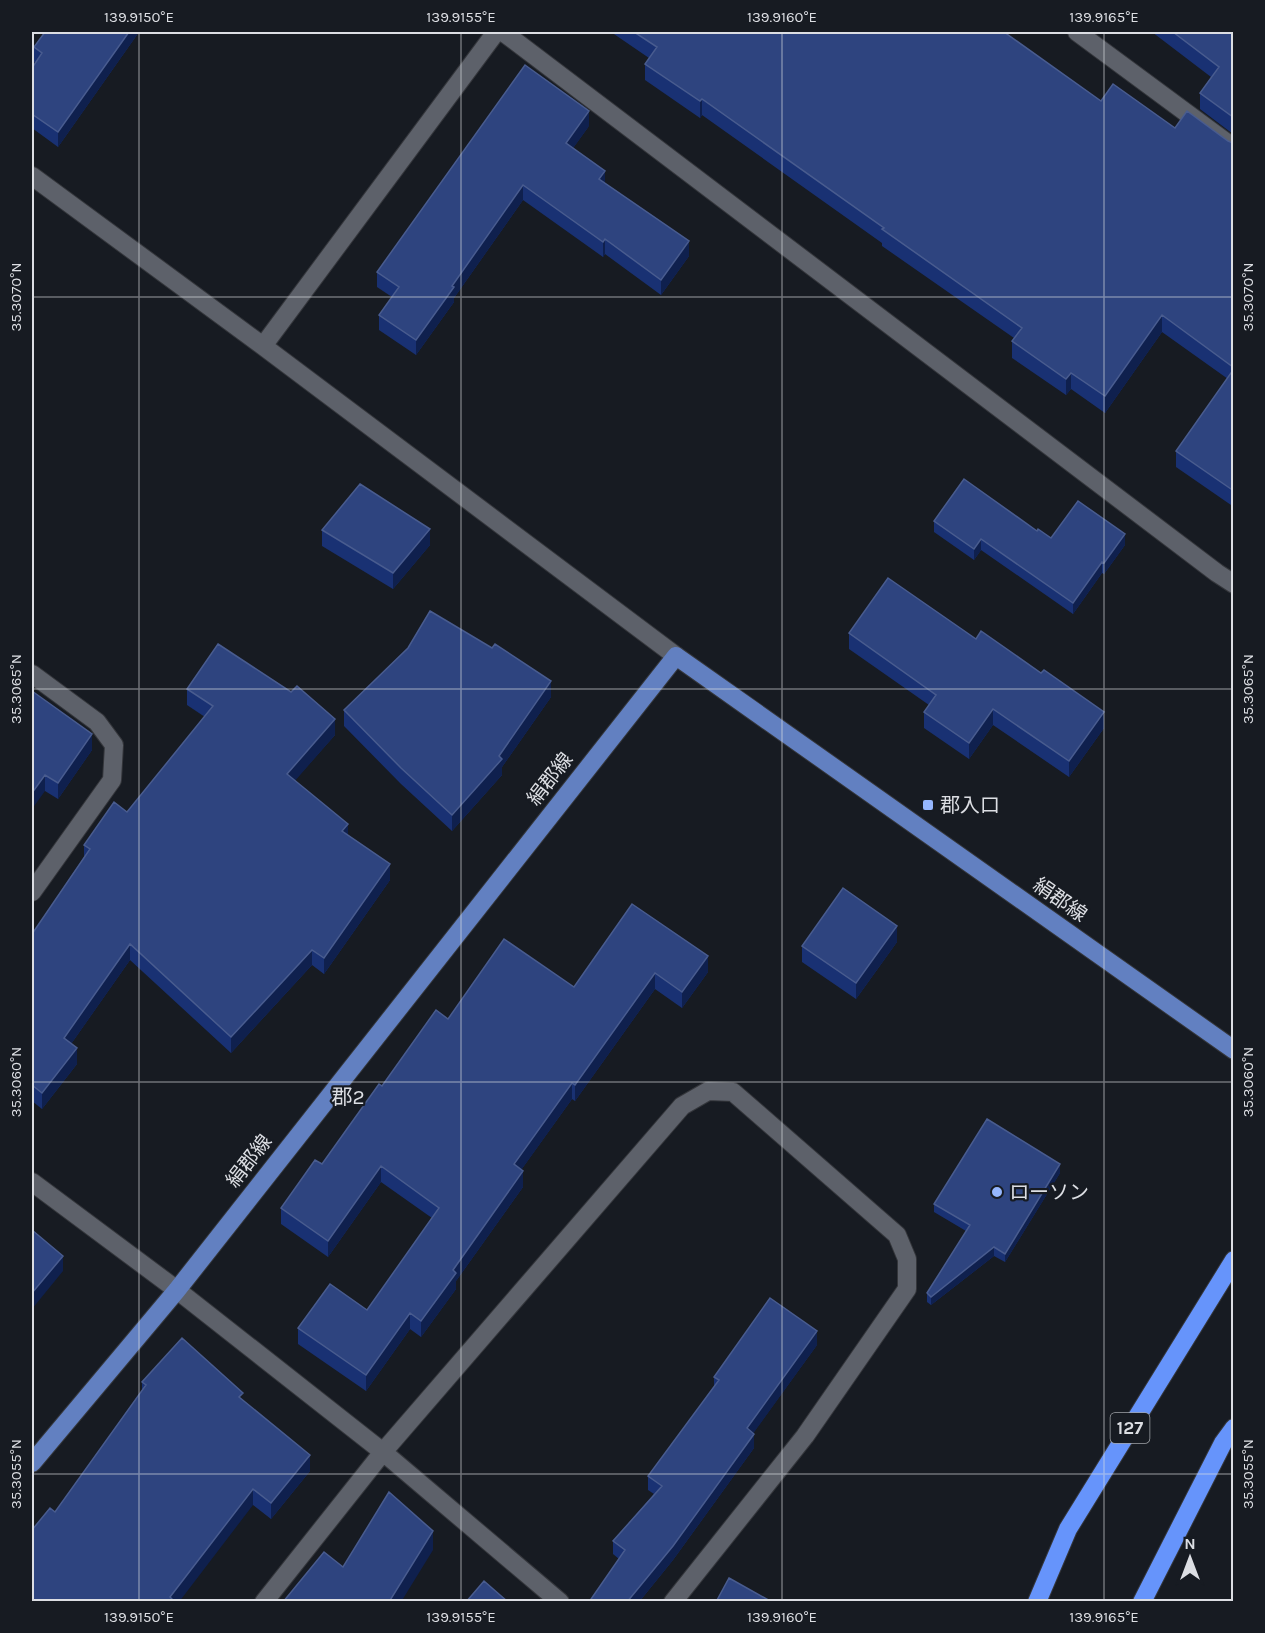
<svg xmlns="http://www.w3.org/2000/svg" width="1265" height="1633" font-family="Karla,'Noto Sans JP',sans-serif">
	<rect width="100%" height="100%" fill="#171b22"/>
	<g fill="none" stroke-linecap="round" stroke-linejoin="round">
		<g stroke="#34363b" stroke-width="20">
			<path id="minor" d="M 503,32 L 1217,573 L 1234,584
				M 1077,32 L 1234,148
				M 32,176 L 263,346 L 676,656
				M 263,346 L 496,32
				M 32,674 L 97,722 L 114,745 L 112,780 L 32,892
				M 32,1182 L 177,1290 L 383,1452 L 560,1602
				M 264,1602 L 383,1452 L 682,1106 L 708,1091 L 733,1092 L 897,1235 L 907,1259 L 907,1289 L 805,1436 L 673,1602"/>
		</g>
		<g stroke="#34363b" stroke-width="20">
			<path id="major" d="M 32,1463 L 177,1290 L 676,656 L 1234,1050"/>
		</g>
		<g stroke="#34363b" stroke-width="20">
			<path id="highway" d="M 1037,1602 L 1068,1529 L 1234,1260
				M 1142,1602 L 1223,1443 L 1234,1428"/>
		</g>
		<use href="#minor" stroke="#5d616a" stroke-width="18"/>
		<use href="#major" stroke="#6280c1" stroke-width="18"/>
		<use href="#highway" stroke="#6694fb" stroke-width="18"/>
	</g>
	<path fill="#193173" d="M 45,32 L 139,32 L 58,147 L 32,128 L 32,68 L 35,63 L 34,62 L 34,47 Z
		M 611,32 L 1004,32 L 1101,101 L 1175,128 L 1233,143 L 1233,501 L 1231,505 L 1176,467 L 1176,451 L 1228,379 L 1162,332 L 1105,413 L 1071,389 L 1066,395 L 1012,358 L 1012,341 L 1014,338 L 882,246 L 882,243 L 702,115 L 700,118 L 645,80 L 645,64 L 649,58 Z
		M 1152,32 L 1233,32 L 1233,134 L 1200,109 L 1200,93 L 1211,77 Z
		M 589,126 L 573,148 L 605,183 L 689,256 L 661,295 L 605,254 L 603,257 L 523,200 L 454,298 L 454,302 L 416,355 L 379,330 L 379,315 L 392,297 L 377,287 L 377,272 Z
		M 934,521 L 1037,531 L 1051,538 L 1125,545 L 1104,574 L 1102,573 L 1073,614 L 981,550 L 974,560 L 934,532 Z
		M 322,530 L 430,545 L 393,589 L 322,546 Z
		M 849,633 L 1104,728 L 1069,777 L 993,725 L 969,759 L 924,728 L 924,712 L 929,705 L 849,649 Z
		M 187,689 L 335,735 L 295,780 L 390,880 L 324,974 L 312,965 L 231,1053 L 130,960 L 71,1044 L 77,1064 L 42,1109 L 32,1101 L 32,934 L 84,857 L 84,845 L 127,812 L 205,717 L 187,705 Z
		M 32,691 L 92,750 L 58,799 L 45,791 Z
		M 551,697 L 502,767 L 502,775 L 452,831 L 401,784 L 344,726 L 344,710 Z
		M 632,904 L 708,972 L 682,1008 L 655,989 L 575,1101 L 572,1099 L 521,1170 L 523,1187 L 456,1281 L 456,1289 L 421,1337 L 410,1329 L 366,1391 L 298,1344 L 298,1328 L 367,1310 L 432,1218 L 381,1182 L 328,1257 L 281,1224 L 281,1208 L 322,1164 L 382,1086 L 448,1019 L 574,987 Z
		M 897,942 L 856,999 L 802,962 L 802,946 Z
		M 1060,1173 L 1005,1262 L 994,1256 L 931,1305 L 927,1302 L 927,1293 L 966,1231 L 934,1212 L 934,1204 Z
		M 817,1345 L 753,1433 L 754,1448 L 673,1560 L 639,1602 L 589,1602 L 619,1559 L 613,1554 L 613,1541 L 654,1494 L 648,1490 L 648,1476 L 714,1387 L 714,1377 Z
		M 142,1382 L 243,1400 L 310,1471 L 271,1519 L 253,1505 L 55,1512 L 142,1390 Z"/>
	<path fill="#0f204e" d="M 129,32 L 139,32 L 58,147 L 58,132 Z
		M 702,99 L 702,115 L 700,118 L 700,101 Z
		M 589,111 L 589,126 L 566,158 L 566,143 Z
		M 605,171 L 605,186 L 599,179 Z
		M 523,185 L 523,200 L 454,298 L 454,302 L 416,355 L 416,340 L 452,286 Z
		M 605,239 L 605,254 L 603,257 L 603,242 Z
		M 689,241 L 689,256 L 661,295 L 661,280 Z
		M 1162,315 L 1162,332 L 1105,413 L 1105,396 Z
		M 1071,373 L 1071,389 L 1066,395 L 1066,379 Z
		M 1233,485 L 1233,501 L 1231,505 L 1231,489 Z
		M 430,529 L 430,545 L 393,589 L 393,573 Z
		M 1125,534 L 1125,545 L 1104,574 L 1104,563 Z
		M 981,539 L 981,550 L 974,560 L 974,549 Z
		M 1102,562 L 1102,573 L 1073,614 L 1073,603 Z
		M 551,681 L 551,697 L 502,767 L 502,775 L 452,831 L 452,815 L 499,756 Z
		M 993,709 L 993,725 L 969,759 L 969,743 Z
		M 1104,712 L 1104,728 L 1069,777 L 1069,761 Z
		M 335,719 L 335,735 L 287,790 L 287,774 Z
		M 92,734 L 92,750 L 58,799 L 58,783 Z
		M 45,775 L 45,791 L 32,809 L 32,793 Z
		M 348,824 L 348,839 L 342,831 Z
		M 390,864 L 390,880 L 324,974 L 324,958 Z
		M 897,926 L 897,942 L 856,999 L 856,983 Z
		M 130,944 L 130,960 L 64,1054 L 64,1038 Z
		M 312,950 L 312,965 L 231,1053 L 231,1037 Z
		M 708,956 L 708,972 L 682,1008 L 682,992 Z
		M 655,973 L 655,989 L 575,1101 L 575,1085 Z
		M 77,1048 L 77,1064 L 42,1109 L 42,1093 Z
		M 572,1083 L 572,1099 L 514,1180 L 514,1164 Z
		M 1060,1164 L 1060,1173 L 1005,1262 L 1005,1254 Z
		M 381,1166 L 381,1182 L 328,1257 L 328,1241 Z
		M 523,1171 L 523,1187 L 456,1281 L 456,1289 L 421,1337 L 421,1321 L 453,1270 Z
		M 994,1247 L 994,1256 L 931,1305 L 931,1297 Z
		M 63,1256 L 63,1271 L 32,1309 L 32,1293 Z
		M 410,1313 L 410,1329 L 366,1391 L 366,1375 Z
		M 817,1331 L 817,1345 L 747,1442 L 747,1428 Z
		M 754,1434 L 754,1448 L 673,1560 L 639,1602 L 627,1602 Z
		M 310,1455 L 310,1471 L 271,1519 L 271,1503 Z
		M 253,1489 L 253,1505 L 179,1602 L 170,1602 L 170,1597 Z
		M 433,1531 L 433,1550 L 401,1602 L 389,1602 Z"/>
	<path fill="#2e447f" stroke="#495c8f" stroke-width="1.5" d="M 45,32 L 129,32 L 58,132 L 32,114 L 32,68 L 42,53 L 34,47 Z
		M 634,32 L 1004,32 L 1101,101 L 1113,84 L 1175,128 L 1187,111 L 1228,141 L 1233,143 L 1233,367 L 1162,315 L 1105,396 L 1071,373 L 1066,379 L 1012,341 L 1022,328 L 882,229 L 884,228 L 702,99 L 700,101 L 645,64 L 657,47 Z
		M 1173,32 L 1233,32 L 1233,117 L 1200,93 L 1219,67 Z
		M 525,65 L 589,111 L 566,143 L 605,171 L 599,179 L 689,241 L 661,280 L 605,239 L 603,242 L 523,185 L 452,286 L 454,287 L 416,340 L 379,315 L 399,287 L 377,272 Z
		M 1233,370 L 1233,485 L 1231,489 L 1176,451 Z
		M 964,479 L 1037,531 L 1038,529 L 1051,538 L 1078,501 L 1125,534 L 1104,563 L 1102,562 L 1073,603 L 981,539 L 974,549 L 934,521 Z
		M 360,484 L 430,529 L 393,573 L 322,530 Z
		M 888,578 L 976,639 L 981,631 L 1041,673 L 1044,670 L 1104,712 L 1069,761 L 993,709 L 969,743 L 924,712 L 936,695 L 849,633 Z
		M 430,611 L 492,648 L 495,644 L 551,681 L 499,756 L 502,759 L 452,815 L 401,768 L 344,710 L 408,648 Z
		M 218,644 L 291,692 L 297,686 L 335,719 L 287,774 L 348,824 L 342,831 L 390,864 L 324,958 L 312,950 L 231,1037 L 130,944 L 64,1038 L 77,1048 L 42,1093 L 32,1085 L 32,934 L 90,849 L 84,845 L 114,802 L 127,812 L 213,706 L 187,689 Z
		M 32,691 L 92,734 L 58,783 L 45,775 L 32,793 Z
		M 843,888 L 897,926 L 856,983 L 802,946 Z
		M 632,904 L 708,956 L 682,992 L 655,973 L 575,1085 L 572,1083 L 514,1164 L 523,1171 L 453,1270 L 456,1273 L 421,1321 L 410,1313 L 366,1375 L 298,1328 L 330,1284 L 367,1310 L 439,1208 L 381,1166 L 328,1241 L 281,1208 L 315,1160 L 322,1164 L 379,1084 L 382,1086 L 436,1010 L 448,1019 L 504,939 L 574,987 Z
		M 987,1119 L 1060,1164 L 1005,1254 L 994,1247 L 931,1297 L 927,1293 L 970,1225 L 934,1204 Z
		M 32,1230 L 63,1256 L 32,1293 Z
		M 770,1298 L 817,1331 L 747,1428 L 754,1434 L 673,1546 L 627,1602 L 589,1602 L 625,1550 L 613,1541 L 662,1486 L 648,1476 L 719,1380 L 714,1377 Z
		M 182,1338 L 243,1393 L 239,1397 L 310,1455 L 271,1503 L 253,1489 L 170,1597 L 172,1599 L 170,1602 L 32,1602 L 32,1530 L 50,1508 L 55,1512 L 146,1385 L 142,1382 Z
		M 389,1492 L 433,1531 L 389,1602 L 283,1602 L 324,1552 L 343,1567 Z
		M 729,1578 L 772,1602 L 716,1602 Z
		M 484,1581 L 508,1602 L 466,1602 Z"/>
	<path fill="none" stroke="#dcdee3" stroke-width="1.5" stroke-opacity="0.45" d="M 139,32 L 139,1602M 461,32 L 461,1602M 782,32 L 782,1602M 1104,32 L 1104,1602M 32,297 L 1234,297M 32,689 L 1234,689M 32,1082 L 1234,1082M 32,1474 L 1234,1474"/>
	<g fill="#95b6fd" stroke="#171b22" stroke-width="2">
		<rect x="922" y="799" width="12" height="12" rx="3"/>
		<circle cx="997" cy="1192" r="6"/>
	</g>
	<g text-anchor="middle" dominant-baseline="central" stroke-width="4.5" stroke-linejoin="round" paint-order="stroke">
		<rect fill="#171b22" stroke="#a1a4a9" stroke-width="1.5" x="1110.5" y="1413" width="39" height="30" rx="4.5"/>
		<g font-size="18" font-weight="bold" fill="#dcdee3">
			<text x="1130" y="1428">127</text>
		</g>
		<g font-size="20" fill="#dcdee3" stroke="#171b22">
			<text transform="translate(550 779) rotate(-52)">絹郡線</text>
			<text transform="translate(1060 900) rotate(35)">絹郡線</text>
			<text transform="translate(249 1161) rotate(-52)">絹郡線</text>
		</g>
		<g font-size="20" fill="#dcdee3" stroke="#171b22" text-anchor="start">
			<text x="940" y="805">郡入口</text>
			<text x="1009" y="1192">ローソン</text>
		</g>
		<g font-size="21" fill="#dcdee3" stroke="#171b22">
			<text x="348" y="1097">郡2</text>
		</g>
	</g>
	<rect width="1265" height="1633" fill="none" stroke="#171b22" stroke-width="66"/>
	<g transform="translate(1190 1558)" stroke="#171b22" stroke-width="4.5" paint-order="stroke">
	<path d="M0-4.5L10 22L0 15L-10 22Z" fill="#dcdee3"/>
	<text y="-9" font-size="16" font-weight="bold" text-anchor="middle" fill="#dcdee3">N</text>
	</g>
	<rect x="33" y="33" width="1199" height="1567" fill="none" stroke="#dcdee3" stroke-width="2"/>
	<g font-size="15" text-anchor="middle" fill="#dcdee3">
		<text x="139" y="22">139.9150°E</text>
		<text x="461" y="22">139.9155°E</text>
		<text x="782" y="22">139.9160°E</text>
		<text x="1104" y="22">139.9165°E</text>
		<text transform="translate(16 297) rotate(-90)" y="5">35.3070°N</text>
		<text transform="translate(1248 297) rotate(-90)" y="5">35.3070°N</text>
		<text transform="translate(16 689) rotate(-90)" y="5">35.3065°N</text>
		<text transform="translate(1248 689) rotate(-90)" y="5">35.3065°N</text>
		<text transform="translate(16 1082) rotate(-90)" y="5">35.3060°N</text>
		<text transform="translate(1248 1082) rotate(-90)" y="5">35.3060°N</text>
		<text transform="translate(16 1474) rotate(-90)" y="5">35.3055°N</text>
		<text transform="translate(1248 1474) rotate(-90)" y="5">35.3055°N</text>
		<text x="139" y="1622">139.9150°E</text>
		<text x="461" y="1622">139.9155°E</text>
		<text x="782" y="1622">139.9160°E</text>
		<text x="1104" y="1622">139.9165°E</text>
	</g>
</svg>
